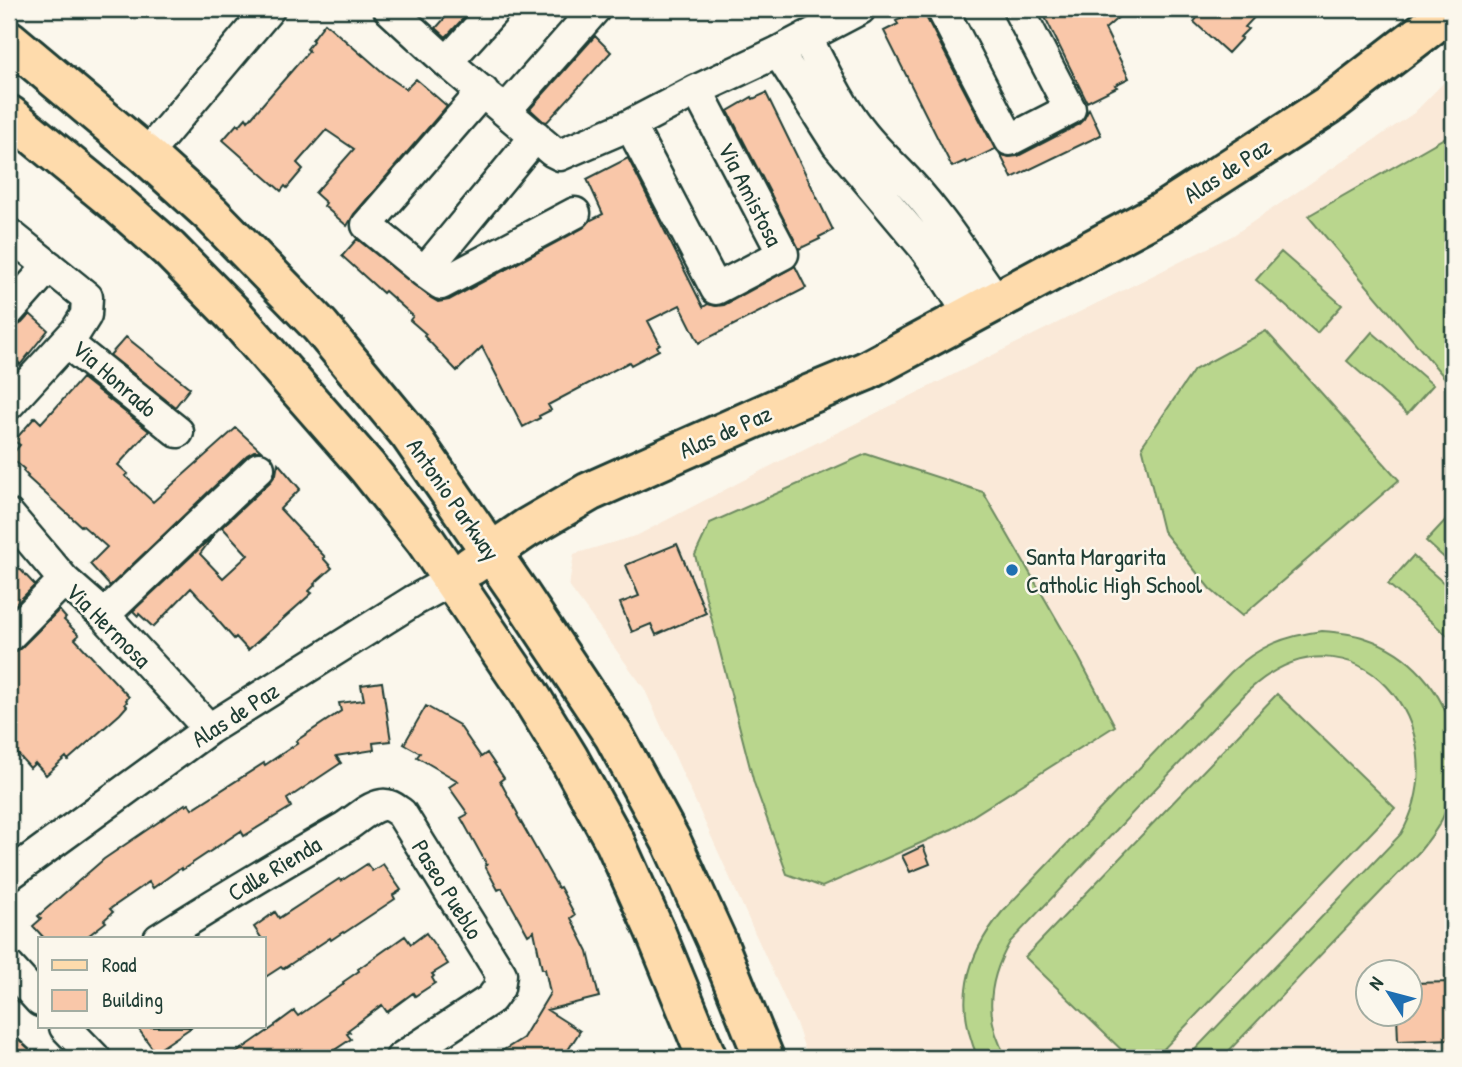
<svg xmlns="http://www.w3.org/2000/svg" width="1462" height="1067" font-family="'Patrick Hand',sans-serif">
	<rect width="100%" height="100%" fill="#fbf7ec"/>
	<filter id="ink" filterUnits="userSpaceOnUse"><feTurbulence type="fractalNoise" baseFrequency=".0143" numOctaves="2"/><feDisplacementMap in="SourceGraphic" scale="14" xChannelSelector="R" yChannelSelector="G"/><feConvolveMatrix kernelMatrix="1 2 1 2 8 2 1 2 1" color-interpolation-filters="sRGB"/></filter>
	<g filter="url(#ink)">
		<path fill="#fae9d8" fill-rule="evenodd" d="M 1453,73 L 1453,1058 L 808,1058 L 797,1026 L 644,688 L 569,586 L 574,554 L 638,535 L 786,458 L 1232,236 L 1414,113 ZM 1368,972 L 1410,972 L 1410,1014 L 1368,1014 Z"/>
		<path fill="#b9d68d" stroke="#6c8a60" stroke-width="2" d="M 1453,133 L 1453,381 L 1450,384 L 1308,216 Z
			M 1281,252 L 1342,305 L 1317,333 L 1256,280 Z
			M 1266,331 L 1399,480 L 1242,616 L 1210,589 L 1163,531 L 1142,446 L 1194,370 Z
			M 1372,332 L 1433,385 L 1407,414 L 1347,361 Z
			M 866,454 L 983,492 L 1079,658 L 1115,726 L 952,829 L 822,887 L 787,874 L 754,783 L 695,555 L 710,523 Z
			M 1452,513 L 1453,514 L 1453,566 L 1426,541 Z
			M 1413,556 L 1453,591 L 1453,632 L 1449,637 L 1388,584 Z
			M 1322,631 C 1337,632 1351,633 1365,638 C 1409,652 1445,691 1453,737 C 1454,744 1453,752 1453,759 C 1453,780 1452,797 1443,817 C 1437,830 1428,841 1419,852 L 1222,1058 L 1187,1058 L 1401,834 C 1462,727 1353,595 1249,690 L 1010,942 C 988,980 983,1019 1007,1058 L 978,1058 C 954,1004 965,957 1002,912 L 1231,672 C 1259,646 1284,636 1322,631 Z
			M 1277,694 L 1395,808 L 1155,1058 L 1130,1058 L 1025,957 Z"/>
		<path fill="#f9c7a9" stroke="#1f3d34" stroke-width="2" d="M 453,9 L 471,10 L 446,37 L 436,28 Z
			M 1041,9 L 1128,9 L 1105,29 L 1129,78 L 1115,85 L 1117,87 L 1087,102 Z
			M 1204,9 L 1262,9 L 1245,27 L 1248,29 L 1240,37 L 1242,38 L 1228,53 L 1194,22 Z
			M 925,10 L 926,17 L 995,149 L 966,163 L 965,161 L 952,167 L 884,31 L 898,24 L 896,21 L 912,13 L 913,16 Z
			M 325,23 L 362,55 L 362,54 L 386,75 L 406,89 L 416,79 L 447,106 L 354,214 L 347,226 L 324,206 L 326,203 L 315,193 L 354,149 L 326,130 L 297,163 L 303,169 L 287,188 L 285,186 L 281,191 L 223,140 L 237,124 L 239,126 L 246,118 L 248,121 L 309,51 L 307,49 L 313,41 L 312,40 Z
			M 595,36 L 611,52 L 547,122 L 543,121 L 530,109 Z
			M 766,93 L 833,230 L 819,237 L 820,239 L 799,249 L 728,111 L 752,97 L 753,99 Z
			M 1089,109 L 1101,135 L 1012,178 L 1000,154 L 1009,157 L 1018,156 L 1078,125 L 1084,119 Z
			M 628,158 L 703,307 L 708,304 L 716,306 L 724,305 L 795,266 L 806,288 L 699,343 L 680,305 L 648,321 L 660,344 L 657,346 L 659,350 L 631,365 L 629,362 L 548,405 L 551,410 L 539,416 L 540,418 L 523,427 L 482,347 L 457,371 L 424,336 L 426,334 L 410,320 L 413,316 L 385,291 L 383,293 L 342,256 L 357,239 L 431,298 L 438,302 L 449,300 L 583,228 L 591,220 L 603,214 L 587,179 Z
			M 30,314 L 48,330 L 20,365 L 19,363 L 9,375 L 9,329 L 15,327 L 22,323 Z
			M 126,337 L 190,388 L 175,407 L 110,355 Z
			M 82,378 L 149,431 L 118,465 L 128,474 L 125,476 L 153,502 L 236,428 L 261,451 L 254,451 L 247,455 L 110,586 L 90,564 L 107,547 L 82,525 L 81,526 L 27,477 L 28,476 L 23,471 L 24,469 L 10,457 L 20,445 L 14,441 L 35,417 L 41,423 L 51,412 L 52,412 Z
			M 278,463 L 300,489 L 280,509 L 325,557 L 323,558 L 332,568 L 314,584 L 315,585 L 309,591 L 312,593 L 248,650 L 236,637 L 234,639 L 213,615 L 214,613 L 191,588 L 153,627 L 139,614 L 138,616 L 133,611 L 215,534 L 200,554 L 223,578 L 248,555 L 222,527 L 271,481 L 276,474 Z
			M 677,544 L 706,613 L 656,635 L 651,624 L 632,632 L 620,603 L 639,596 L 626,565 Z
			M 18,567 L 35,585 L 9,611 L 9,576 Z
			M 59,610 L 66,618 L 64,620 L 79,635 L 75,639 L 129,697 L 126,700 L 127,702 L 125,704 L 127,706 L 120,714 L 68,760 L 66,757 L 46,775 L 35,763 L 30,768 L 9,744 L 9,653 L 14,653 L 21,648 Z
			M 382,682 L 391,741 L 373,743 L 374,750 L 336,756 L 341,763 L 287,799 L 291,807 L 244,836 L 241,831 L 182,870 L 181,868 L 153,888 L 149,882 L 110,909 L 113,912 L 104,920 L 106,922 L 84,939 L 45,939 L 33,926 L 41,919 L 38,916 L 104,859 L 185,804 L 186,806 L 189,804 L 192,809 L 264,763 L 265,765 L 298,743 L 296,741 L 341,711 L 339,703 L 364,700 L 361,685 Z
			M 426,706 L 459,725 L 481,757 L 487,753 L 504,778 L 500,781 L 518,814 L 517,815 L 558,888 L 560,887 L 575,915 L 571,918 L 588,952 L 599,997 L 547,1010 L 580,1031 L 563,1058 L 491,1058 L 523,1038 L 550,993 L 545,969 L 542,969 L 534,931 L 528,935 L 502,888 L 498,890 L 485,866 L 487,865 L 461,818 L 468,814 L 449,787 L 458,781 L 417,757 L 420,753 L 404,744 Z
			M 923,846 L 930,864 L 910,872 L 902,856 Z
			M 367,864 L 372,871 L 383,864 L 401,890 L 393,895 L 395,899 L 344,933 L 343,932 L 331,940 L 330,938 L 283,969 L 281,967 L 264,978 L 264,939 L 262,939 L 254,927 L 275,912 L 279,918 L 339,879 L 341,881 Z
			M 426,933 L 448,964 L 432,974 L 434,976 L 432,978 L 435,983 L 415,996 L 413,993 L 387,1012 L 382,1005 L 348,1030 L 350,1032 L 347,1034 L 351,1039 L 330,1053 L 329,1051 L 318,1058 L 229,1058 L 275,1026 L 275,1025 L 294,1011 L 298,1016 L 344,984 L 343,982 L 359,971 L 358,969 L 405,936 L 411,944 Z
			M 1453,982 L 1453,1039 L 1398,1041 L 1397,1014 L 1410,1014 L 1410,983 Z
			M 137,1027 L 192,1027 L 155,1052 Z
			M 17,1038 L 39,1058 L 9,1058 L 9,1047 Z"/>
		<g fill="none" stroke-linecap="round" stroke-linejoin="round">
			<g stroke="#1f3d34" stroke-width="35">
				<path id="minor" d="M 389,9 L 447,62 L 552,151 L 560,155 L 630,125 L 697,90 L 778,52 L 860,9
					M 942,9 L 1010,140 L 1070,109 L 1018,9
					M 806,37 C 823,68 838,102 860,130 C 875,150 894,166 911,185 C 943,220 969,262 997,301
					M 778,52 L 837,144 L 922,245 L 944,275 L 970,315
					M 447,62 L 495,9
					M 483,91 L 367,225 L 424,272 L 536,136
					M 505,111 L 595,9
					M 630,125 L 716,289 L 783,254 L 697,90
					M 146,155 L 269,9
					M 9,234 L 87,297 L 86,315 L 76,331 L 9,404
					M 424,272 L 441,284 L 575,213
					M 9,311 L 49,266
					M 66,342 L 178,432
					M 9,515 L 64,580 L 104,615 L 209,729
					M 104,615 L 259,468
					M 9,636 L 64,580
					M 9,875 L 209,729 L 413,601 L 452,580
					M 159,939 C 220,900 282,863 345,827 C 356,820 369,807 382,805 C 390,804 395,809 401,813 L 501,974 L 499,988 L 491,999 L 401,1058
					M 9,967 L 40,1001
					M 65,1027 L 95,1058"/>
			</g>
			<g stroke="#1f3d34" stroke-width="44">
				<path id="major" d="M 9,40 L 146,155 L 211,214 L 320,326 L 410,435 L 519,593 L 614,736 L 672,843 L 718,944 L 764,1058
					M 9,115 L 119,205 L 169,249 L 233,314 L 367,467 L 425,540 L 528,692 L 568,757 L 615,842 L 655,931 L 707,1058
					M 471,566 L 527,528 L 589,492 L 791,402 L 866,371 L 1162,212 L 1327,106 L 1453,9"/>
			</g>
			<use href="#minor" stroke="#fbf7ec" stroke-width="30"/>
			<use href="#major" stroke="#fedbac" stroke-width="38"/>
		</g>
	</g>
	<circle fill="#1f6fb2" stroke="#fbf7ec" stroke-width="2.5" cx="1012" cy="570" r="7"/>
	<g text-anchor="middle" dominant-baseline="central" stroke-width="5" stroke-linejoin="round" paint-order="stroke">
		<g font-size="24" fill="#1f3d34" stroke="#fbf7ec">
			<text transform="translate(1227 170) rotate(-33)">Alas de Paz</text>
			<text transform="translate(751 194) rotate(63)">Via Amistosa</text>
			<text transform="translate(115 378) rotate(41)">Via Honrado</text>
			<text transform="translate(725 431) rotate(-24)">Alas de Paz</text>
			<text transform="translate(454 499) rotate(55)">Antonio Parkway</text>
			<text transform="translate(109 625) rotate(45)">Via Hermosa</text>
			<text transform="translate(235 714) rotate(-33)">Alas de Paz</text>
			<text transform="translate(274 868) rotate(-31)">Calle Rienda</text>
			<text transform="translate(448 889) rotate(58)">Paseo Pueblo</text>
		</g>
		<g font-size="24" fill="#1f3d34" stroke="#fbf7ec" text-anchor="start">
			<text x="1026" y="556">Santa Margarita<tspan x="1026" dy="28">Catholic High School</tspan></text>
		</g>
	</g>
	<rect width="1462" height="1067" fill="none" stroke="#fbf7ec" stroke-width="35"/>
	<rect x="18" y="18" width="1427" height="1032" fill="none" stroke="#1f3d34" stroke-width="2.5" filter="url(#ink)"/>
	<rect x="38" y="937" width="228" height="91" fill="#fbf7ec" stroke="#a3ada2" stroke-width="2"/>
	<rect x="52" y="960" width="35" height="10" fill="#fedbac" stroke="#a3ada2" stroke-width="2"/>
	<text x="102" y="972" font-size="21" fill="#1f3d34">Road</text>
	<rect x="52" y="990" width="35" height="21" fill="#f9c7a9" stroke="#a3ada2" stroke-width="2"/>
	<text x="102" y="1007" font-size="21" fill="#1f3d34">Building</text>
	<g transform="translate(1389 993) rotate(306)"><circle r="33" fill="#fbf7ec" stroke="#a3ada2" stroke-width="2"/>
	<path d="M0-5L12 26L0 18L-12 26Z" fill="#1f6fb2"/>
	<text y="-10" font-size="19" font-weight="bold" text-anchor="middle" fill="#1f3d34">N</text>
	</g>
</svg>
